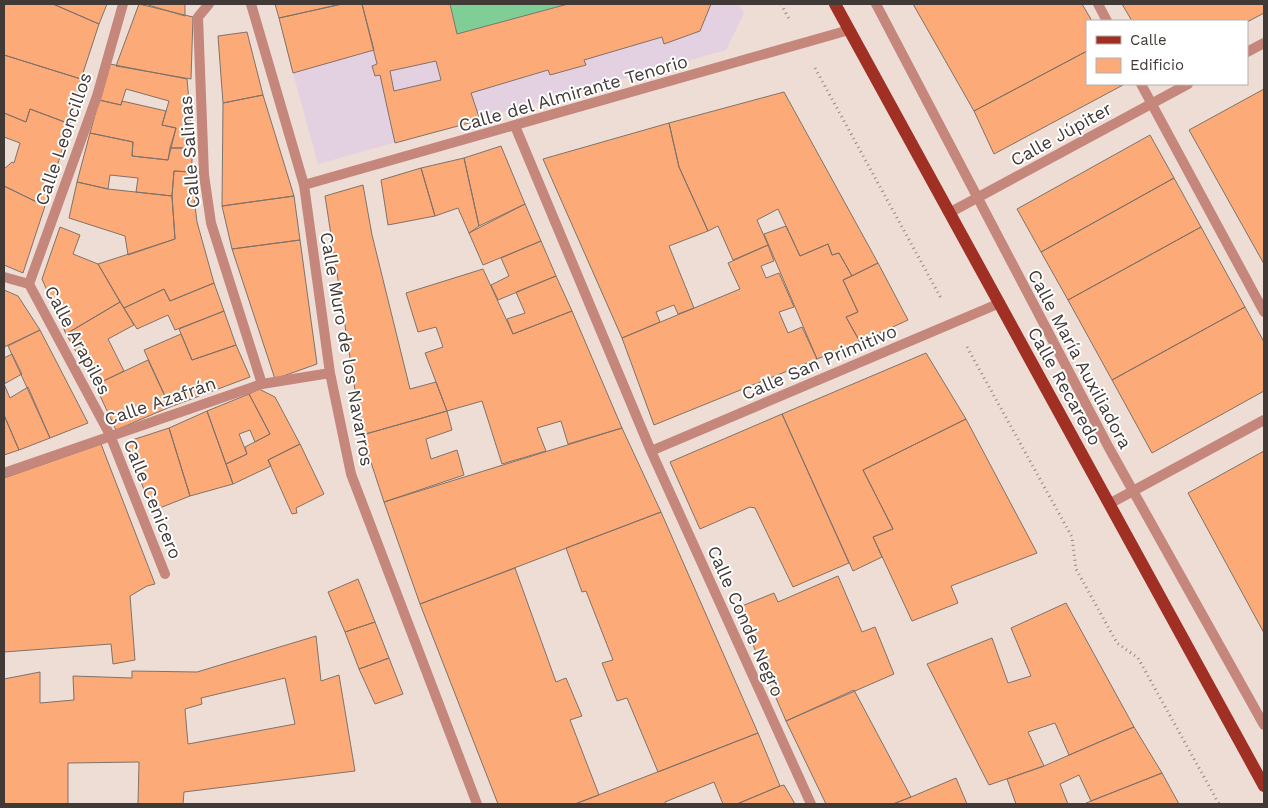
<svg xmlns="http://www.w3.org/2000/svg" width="1268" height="808" font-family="'Work Sans',sans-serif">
	<rect width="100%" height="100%" fill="#eeddd5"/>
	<path fill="#e3d0e1" d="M 362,4 L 739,4 L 744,13 L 726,50 L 318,164 L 293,73 L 374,50 Z"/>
	<path fill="#7ece95" d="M 450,4 L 568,4 L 457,34 Z"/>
	<path fill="#fcaa77" stroke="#807269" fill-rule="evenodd" d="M 4,4 L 53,4 L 99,24 L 81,79 L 4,55 Z
		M 53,4 L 107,4 L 99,24 Z
		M 139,4 L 193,17 L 191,79 L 116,66 Z
		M 145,4 L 185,4 L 185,16 Z
		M 275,4 L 342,4 L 279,18 Z
		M 342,4 L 362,4 L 374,50 L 293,73 L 279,18 Z
		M 362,4 L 450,4 L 457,34 L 568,4 L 711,4 L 700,31 L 664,44 L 662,37 L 584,60 L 586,65 L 550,75 L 548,70 L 471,93 L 480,120 L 395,143 L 380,75 L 375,76 L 372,66 L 377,64 ZM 436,61 L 441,80 L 394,91 L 390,71 Z
		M 913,4 L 1082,4 L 1092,21 L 1087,21 L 1087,51 L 974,111 Z
		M 1122,4 L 1264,4 L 1264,13 L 1247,22 L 1132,21 Z
		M 247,32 L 263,95 L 223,103 L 218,36 Z
		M 1087,51 L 1087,84 L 1123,85 L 994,154 L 974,111 Z
		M 4,55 L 81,79 L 70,124 L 30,109 L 26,122 L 4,113 Z
		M 110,64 L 187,79 L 193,148 L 170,148 L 176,128 L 162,125 L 169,101 L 126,89 L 121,105 L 99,100 Z
		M 1264,89 L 1264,264 L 1189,130 Z
		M 784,92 L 878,263 L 852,276 L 839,253 L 832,255 L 828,244 L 800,256 L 778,209 L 757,220 L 768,245 L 733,260 L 718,226 L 708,231 L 679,167 L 669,123 Z
		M 263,95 L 294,196 L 222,206 L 223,103 Z
		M 99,100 L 121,105 L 122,101 L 166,111 L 162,125 L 176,128 L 168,160 L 132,156 L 133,142 L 90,133 Z
		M 30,109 L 70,124 L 45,206 L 4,186 L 4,169 L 12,162 L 14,163 L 20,143 L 4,137 L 4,113 L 26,122 Z
		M 669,123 L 679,167 L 708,231 L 669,246 L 694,308 L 678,314 L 674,305 L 656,312 L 660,322 L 622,338 L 543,159 Z
		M 90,133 L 133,142 L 132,156 L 168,160 L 170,148 L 193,148 L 191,172 L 174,171 L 172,196 L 136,192 L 138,178 L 110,175 L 108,189 L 77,182 Z
		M 1150,135 L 1174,178 L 1041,252 L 1017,209 Z
		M 501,146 L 525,204 L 479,226 L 464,158 Z
		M 464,158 L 479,226 L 469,233 L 458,208 L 435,216 L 421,168 Z
		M 421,168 L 435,216 L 388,225 L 381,180 Z
		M 174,171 L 191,172 L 197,222 L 214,283 L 170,301 L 164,289 L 124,308 L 98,264 L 175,239 L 172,196 Z
		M 1174,178 L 1201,227 L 1068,300 L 1041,252 Z
		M 77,182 L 108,189 L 172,196 L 175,239 L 128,255 L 125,236 L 69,218 Z
		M 363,185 L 372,235 L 410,389 L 436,382 L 447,411 L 362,435 L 325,196 Z
		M 4,186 L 45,206 L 23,273 L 4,265 Z
		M 294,196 L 300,240 L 232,249 L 222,206 Z
		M 525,204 L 541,241 L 483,265 L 469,233 Z
		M 786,226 L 800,256 L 828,244 L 832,255 L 839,253 L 852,276 L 843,280 L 858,312 L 846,317 L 860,342 L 817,359 L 764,234 Z
		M 60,227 L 80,235 L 73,254 L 98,264 L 120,302 L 66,334 L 42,279 Z
		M 1201,227 L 1245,307 L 1112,380 L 1068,300 Z
		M 300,240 L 317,364 L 275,379 L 232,249 Z
		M 541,241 L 556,276 L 498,300 L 491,285 L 509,276 L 501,258 Z
		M 768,245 L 774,261 L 761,266 L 766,278 L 779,273 L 794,307 L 779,312 L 788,333 L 802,327 L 817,359 L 654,425 L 622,338 L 740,289 L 728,263 Z
		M 878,263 L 908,320 L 860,342 L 846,317 L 858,312 L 843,280 Z
		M 483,269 L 513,334 L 572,311 L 622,428 L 568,444 L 561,421 L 537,428 L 546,451 L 502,464 L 482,401 L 447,411 L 425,353 L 443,347 L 436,327 L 418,332 L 406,293 Z
		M 556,276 L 572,311 L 513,334 L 507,319 L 525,313 L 516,292 Z
		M 214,283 L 224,311 L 175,330 L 168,315 L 137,329 L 124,308 L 164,289 L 170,301 Z
		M 4,290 L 18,296 L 40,330 L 4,347 Z
		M 120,302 L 134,325 L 108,339 L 124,371 L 95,385 L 66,334 Z
		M 1245,307 L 1264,342 L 1264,391 L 1152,453 L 1112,380 Z
		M 224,311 L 236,345 L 192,360 L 179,329 Z
		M 40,330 L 88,423 L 50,438 L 8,346 Z
		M 181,334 L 192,360 L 236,345 L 250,377 L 170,407 L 144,350 Z
		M 926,353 L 966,419 L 863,470 L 893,529 L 873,537 L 882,557 L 853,571 L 782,414 Z
		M 12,354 L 22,374 L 4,384 L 4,358 Z
		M 148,360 L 170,407 L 116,430 L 95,385 Z
		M 4,384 L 10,398 L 28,387 L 50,438 L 19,450 L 4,415 Z
		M 259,389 L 275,397 L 300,444 L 268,460 L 271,466 L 233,484 L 226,464 L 247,454 L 245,447 L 270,434 L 249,394 Z
		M 249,394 L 270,434 L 255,442 L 250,430 L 239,434 L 247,454 L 226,464 L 207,411 Z
		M 207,411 L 233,484 L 190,496 L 169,428 Z
		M 447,411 L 452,430 L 426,439 L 431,459 L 457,450 L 464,475 L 384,502 L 362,435 Z
		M 782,414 L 849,563 L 793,587 L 755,508 L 750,507 L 700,529 L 670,462 Z
		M 4,415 L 19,450 L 4,455 Z
		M 966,419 L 1037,553 L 951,586 L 958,603 L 912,621 L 873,537 L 893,529 L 863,470 Z
		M 169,428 L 190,496 L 152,511 L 126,442 Z
		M 622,428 L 661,512 L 420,604 L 384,502 Z
		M 101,444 L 155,584 L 147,586 L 130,596 L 135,660 L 113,664 L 111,644 L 4,652 L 4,478 Z
		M 300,444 L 324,494 L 296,508 L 297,513 L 292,514 L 268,460 Z
		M 1264,451 L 1264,633 L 1188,493 Z
		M 661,512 L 758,733 L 658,772 L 627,698 L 617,701 L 602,663 L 613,660 L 586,591 L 582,592 L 566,548 Z
		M 515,568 L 556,682 L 566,678 L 582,716 L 570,720 L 599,795 L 575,804 L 498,804 L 420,604 Z
		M 838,576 L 862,632 L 875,627 L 894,674 L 786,721 L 737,608 L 774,593 L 778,602 Z
		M 358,579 L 375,622 L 345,632 L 328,592 Z
		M 1066,603 L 1134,727 L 1069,755 L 1055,723 L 1028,732 L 1044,766 L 989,785 L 927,664 L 992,638 L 1008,683 L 1031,676 L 1011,628 Z
		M 375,622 L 389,658 L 359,669 L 345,632 Z
		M 316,636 L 321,681 L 339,675 L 355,771 L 184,792 L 183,804 L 138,804 L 139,762 L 68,763 L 68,804 L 4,804 L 4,679 L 40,672 L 40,703 L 74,700 L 73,676 L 132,678 L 132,671 L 197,672 ZM 285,678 L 295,724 L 188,744 L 185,709 L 202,704 L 201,698 Z
		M 389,658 L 403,694 L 375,704 L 359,669 Z
		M 854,690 L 911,797 L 893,804 L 826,804 L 786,721 Z
		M 1134,727 L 1162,773 L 1091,801 L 1079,775 L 1060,784 L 1068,804 L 1016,804 L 1007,779 L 1044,766 Z
		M 758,733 L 780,786 L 737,804 L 723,804 L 714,782 L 665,802 L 665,804 L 575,804 Z
		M 1162,773 L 1179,804 L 1084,804 L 1091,801 Z
		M 956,778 L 967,804 L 893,804 L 911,797 Z
		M 784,785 L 795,804 L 737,804 L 780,786 Z"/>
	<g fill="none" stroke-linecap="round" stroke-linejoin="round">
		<path stroke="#938782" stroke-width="3" stroke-dasharray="1 4" stroke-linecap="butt" d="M 781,4 L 789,19
			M 815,68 L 942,300
			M 967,347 L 1072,537 L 1076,569 L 1117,643 L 1138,658 L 1219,804"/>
		<path stroke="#c5867b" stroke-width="10" d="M 876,4 L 1109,448 L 1264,725"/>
		<path stroke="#c5867b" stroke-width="10" d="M 209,4 L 198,17 L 204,175 L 211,223 L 262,384
			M 251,4 L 304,185 L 330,373 L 351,474 L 477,804
			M 1098,4 L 1107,21
			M 1247,52 L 1264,43
			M 1141,84 L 1264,312
			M 515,126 L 651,451 L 811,804
			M 304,185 L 849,30
			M 949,213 L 1188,84
			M 4,277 L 29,284 L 110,435 L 165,574
			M 29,284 L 97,96 L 123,4
			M 651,451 L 1000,303
			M 4,473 L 262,384 L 330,373
			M 1109,504 L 1264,420"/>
		<path stroke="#a02f24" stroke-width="12" d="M 835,4 L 1264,786"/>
	</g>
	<g text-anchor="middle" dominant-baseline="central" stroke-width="4" stroke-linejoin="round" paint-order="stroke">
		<g font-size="18" fill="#403936" stroke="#fff">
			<text transform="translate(573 93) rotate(-16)">Calle del Almirante Tenorio</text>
			<text transform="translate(1061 134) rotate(-29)">Calle Júpiter</text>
			<text transform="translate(63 139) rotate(-71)">Calle Leoncillos</text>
			<text transform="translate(189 152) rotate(-94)">Calle Salinas</text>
			<text transform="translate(78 340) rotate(62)">Calle Arapiles</text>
			<text transform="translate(347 349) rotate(80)">Calle Muro de los Navarros</text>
			<text transform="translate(1080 359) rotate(62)">Calle María Auxiliadora</text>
			<text transform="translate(819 362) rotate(-23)">Calle San Primitivo</text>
			<text transform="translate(1065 386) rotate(61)">Calle Recaredo</text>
			<text transform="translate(160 401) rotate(-19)">Calle Azafrán</text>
			<text transform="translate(153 499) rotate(68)">Calle Cenicero</text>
			<text transform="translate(746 621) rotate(66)">Calle Conde Negro</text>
		</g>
	</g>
	<rect width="1268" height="808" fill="none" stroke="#403936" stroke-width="10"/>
	<rect x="1086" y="20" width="162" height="65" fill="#ffffff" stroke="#b3b0af"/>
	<rect x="1096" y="36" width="25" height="8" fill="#a02f24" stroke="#b3b0af"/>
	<text x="1130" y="45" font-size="15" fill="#403936">Calle</text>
	<rect x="1096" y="58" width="25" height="15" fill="#fcaa77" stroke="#b3b0af"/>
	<text x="1130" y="70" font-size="15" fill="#403936">Edificio</text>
</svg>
